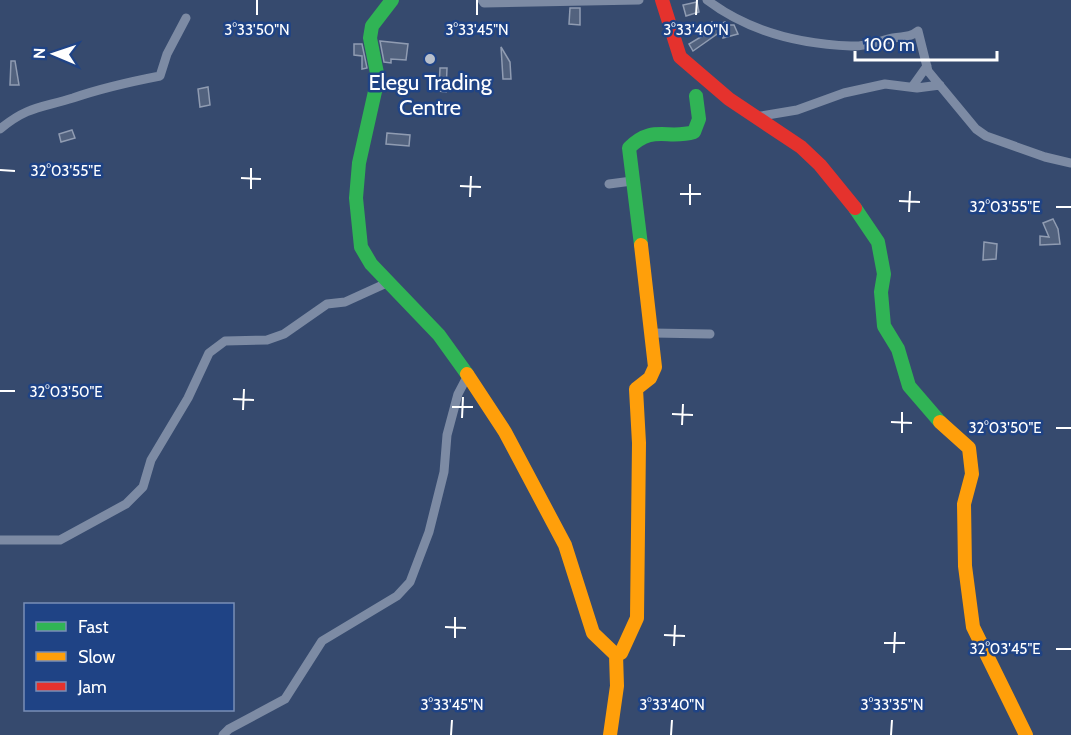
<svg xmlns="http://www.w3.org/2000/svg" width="1071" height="735" font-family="Cabin,sans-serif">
	<rect width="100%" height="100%" fill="#364a6e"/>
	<path fill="#52627e" stroke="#909cb2" stroke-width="1.5" d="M 697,2 L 699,12 L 686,16 L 683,5 Z
		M 570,8 L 580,8 L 580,25 L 569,24 Z
		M 712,22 L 715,26 L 725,22 L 727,25 L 734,25 L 738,34 L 723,38 L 723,30 L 693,51 L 689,44 L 709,32 L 706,28 Z
		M 380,41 L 408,44 L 406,60 L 391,59 L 391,63 L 384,62 Z
		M 354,44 L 362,44 L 367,68 L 362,69 L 362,56 L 354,55 Z
		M 501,47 L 510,62 L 511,79 L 503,79 Z
		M 11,61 L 15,61 L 19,85 L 10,85 Z
		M 440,68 L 447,68 L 446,92 L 439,91 Z
		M 208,87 L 210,105 L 200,107 L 198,89 Z
		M 72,130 L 75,138 L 61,142 L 59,134 Z
		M 387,133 L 410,135 L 409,146 L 386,144 Z
		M 1053,219 L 1058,229 L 1060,244 L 1040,245 L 1040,236 L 1049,237 L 1043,223 Z
		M 984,242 L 997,244 L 996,259 L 983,260 Z"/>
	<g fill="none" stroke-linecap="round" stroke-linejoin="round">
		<path stroke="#7d8ba4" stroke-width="9" d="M 482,0 L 484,3 L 639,0
			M 707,0 C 749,32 799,44 851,46 C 865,47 879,41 893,38 C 904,36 909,38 918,31 L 928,71 L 976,129 L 986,136 L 1045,157 L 1071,163
			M 912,87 L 927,66
			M 755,117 L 797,110 L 844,93 L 885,84 L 917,88 L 940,85
			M 0,129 C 28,106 41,108 73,98 C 102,88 129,82 160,76 L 167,54 L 186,18
			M 609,184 L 632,181
			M 653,333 L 710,334
			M 0,540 L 60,540 L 126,504 L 143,487 L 151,460 L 188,398 L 209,353 L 225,341 L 267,340 L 284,334 L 327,304 L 345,302 L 389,282
			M 223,735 L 229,729 L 285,699 L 322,641 L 397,596 L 410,582 L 429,532 L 444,472 L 447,435 L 458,394 L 468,375"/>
		<path stroke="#30b455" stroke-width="14" d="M 392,0 L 372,26 L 370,38 L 378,78 L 359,163 L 356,198 L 361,247 L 371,264 L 439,335 L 467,374
			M 855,208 L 878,242 L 884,274 L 881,292 L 884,326 L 898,349 L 909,386 L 940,422
			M 641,245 L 629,148 C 653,124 667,140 694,132 L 699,119 L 696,96"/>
		<path stroke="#ff9f0a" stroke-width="14" d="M 467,374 L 505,432 L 565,545 L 593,633 L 616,655 L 617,686 L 610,735
			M 940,422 L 969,448 L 972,474 L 964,504 L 965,566 L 973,627 L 1026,735
			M 616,655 L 621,653 L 637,618 L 639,443 L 636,389 L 650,378 L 655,367 L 641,245"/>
		<path stroke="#e5322d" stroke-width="14" d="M 662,0 L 680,57 L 729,99 L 801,147 L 820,165 L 855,208"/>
	</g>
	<path fill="none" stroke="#fff" stroke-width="2" d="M 257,15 L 257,0M 477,15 L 477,0M 696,15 L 697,0M 0,170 L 15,171M 241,178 L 261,179M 460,186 L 481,187M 251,189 L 251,168M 680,194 L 701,194M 470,197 L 471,176M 899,201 L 920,202M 690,205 L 690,184M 1056,207 L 1071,207M 909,212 L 910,191M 0,391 L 15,391M 233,399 L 254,400M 452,407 L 473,407M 243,410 L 244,389M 672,414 L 693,415M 462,418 L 463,397M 891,422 L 912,423M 682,425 L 683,404M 1056,428 L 1071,428M 902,433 L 902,412M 445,627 L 466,628M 664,635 L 685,636M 455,638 L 455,617M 884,643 L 905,643M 674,646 L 675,625M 1056,649 L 1071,649M 894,653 L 895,632M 451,735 L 452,720M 671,735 L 672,720M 891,735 L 892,720"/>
	<circle fill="#b9c0cc" stroke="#1f4385" stroke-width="2" cx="430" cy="59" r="6"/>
	<g text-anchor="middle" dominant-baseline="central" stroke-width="5" stroke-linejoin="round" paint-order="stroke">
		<g font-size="22" fill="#fff" stroke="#1f4385">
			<text x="430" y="82">Elegu Trading<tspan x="430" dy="25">Centre</tspan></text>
		</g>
	</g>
	<g font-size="15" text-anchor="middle" fill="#fff" stroke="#1f4385" stroke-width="5" stroke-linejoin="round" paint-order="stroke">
		<text x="257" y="35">3°33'50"N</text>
		<text x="477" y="35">3°33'45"N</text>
		<text x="696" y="35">3°33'40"N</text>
		<text x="66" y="176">32°03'55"E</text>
		<text x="1005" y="212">32°03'55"E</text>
		<text x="66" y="397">32°03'50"E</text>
		<text x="1005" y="433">32°03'50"E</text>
		<text x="1005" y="654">32°03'45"E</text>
		<text x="452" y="710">3°33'45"N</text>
		<text x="672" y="710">3°33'40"N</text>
		<text x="892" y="710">3°33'35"N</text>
	</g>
	<rect x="24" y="603" width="210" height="108" fill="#1f4385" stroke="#798eb6" stroke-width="1.5"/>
	<rect x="36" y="622" width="30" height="9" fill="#30b455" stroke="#798eb6" stroke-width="1.5"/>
	<text x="78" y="633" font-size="18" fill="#ffffff">Fast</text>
	<rect x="36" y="652" width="30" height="9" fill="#ff9f0a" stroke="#798eb6" stroke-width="1.5"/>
	<text x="78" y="663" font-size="18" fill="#ffffff">Slow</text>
	<rect x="36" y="682" width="30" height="9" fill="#e5322d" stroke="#798eb6" stroke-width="1.5"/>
	<text x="78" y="693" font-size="18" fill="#ffffff">Jam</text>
	<g transform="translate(54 54) rotate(272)" stroke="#1f4385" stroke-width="4.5" paint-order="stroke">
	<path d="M0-4.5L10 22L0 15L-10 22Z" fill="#ffffff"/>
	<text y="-9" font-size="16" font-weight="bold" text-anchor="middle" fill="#ffffff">N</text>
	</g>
	<path d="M855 51v9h142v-9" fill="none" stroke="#ffffff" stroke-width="3"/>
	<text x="864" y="51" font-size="18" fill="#ffffff" stroke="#1f4385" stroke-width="4.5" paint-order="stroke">100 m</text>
</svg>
